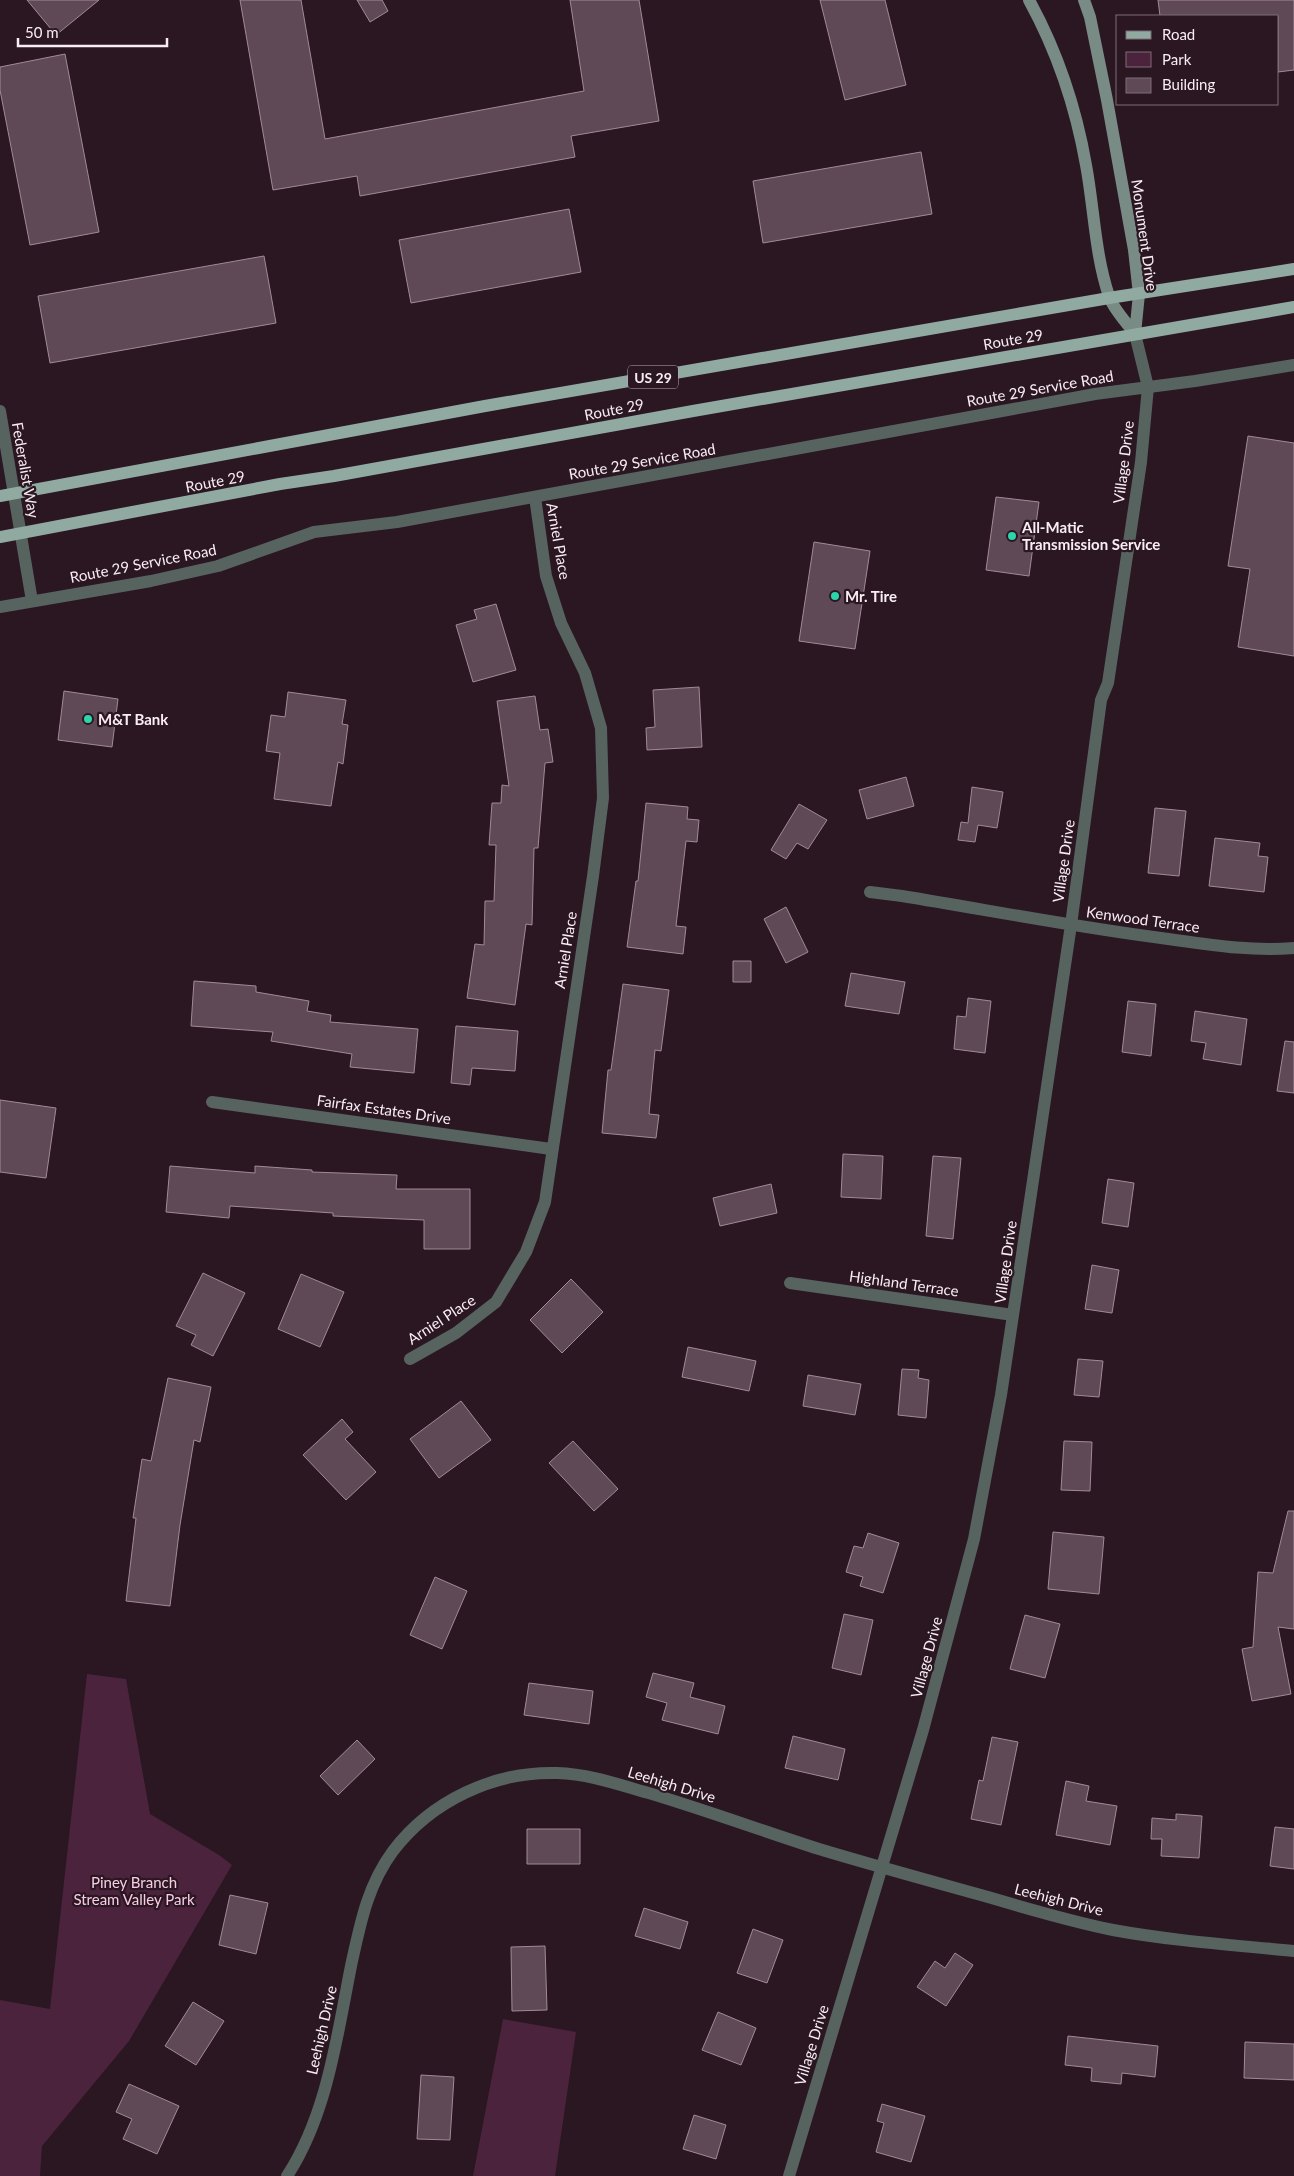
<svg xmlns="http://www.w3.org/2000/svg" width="1294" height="2176" font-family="Lato,sans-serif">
	<rect width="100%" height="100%" fill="#2a1722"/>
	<path fill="#4c233d" d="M 87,1674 L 126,1679 L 150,1814 L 219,1855 L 232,1865 L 129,2041 L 42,2146 L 40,2176 L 0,2176 L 0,2000 L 50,2009 Z
		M 503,2019 L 576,2032 L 555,2176 L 473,2176 Z"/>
	<path fill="#604956" stroke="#a38997" d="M 27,0 L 99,0 L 56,35 Z
		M 240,0 L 301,0 L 325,139 L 584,91 L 570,0 L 639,0 L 659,121 L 571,136 L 575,157 L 360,196 L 357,176 L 273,190 Z
		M 357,0 L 382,0 L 388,11 L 370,22 Z
		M 820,0 L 885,0 L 906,85 L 845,100 Z
		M 1158,0 L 1294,0 L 1294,70 L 1278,72 L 1278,16 L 1160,16 Z
		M 65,54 L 99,232 L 30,245 L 0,90 L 0,67 Z
		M 921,152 L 932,214 L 763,243 L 753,181 Z
		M 569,209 L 581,272 L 411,303 L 399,240 Z
		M 264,256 L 276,323 L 50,363 L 38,296 Z
		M 1248,436 L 1294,443 L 1294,656 L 1238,647 L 1250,569 L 1228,566 Z
		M 996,497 L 1039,502 L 1029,576 L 986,570 Z
		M 814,542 L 870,551 L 855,649 L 799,641 Z
		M 496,604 L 516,670 L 473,682 L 456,625 L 477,619 L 474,610 Z
		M 699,687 L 702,747 L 647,750 L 646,728 L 655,727 L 653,690 Z
		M 64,691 L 118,699 L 112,747 L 58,740 Z
		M 288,692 L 346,700 L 342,724 L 348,725 L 343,764 L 338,762 L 331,806 L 274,799 L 280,753 L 266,751 L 271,715 L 285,717 Z
		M 535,696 L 540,730 L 548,729 L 553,762 L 545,763 L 538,848 L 534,848 L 532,925 L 526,924 L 515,1005 L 467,998 L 475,944 L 484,945 L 485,901 L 494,901 L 496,845 L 489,845 L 492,803 L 501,803 L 502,785 L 509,786 L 497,701 Z
		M 906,777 L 914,806 L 867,819 L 859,790 Z
		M 972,787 L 1003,792 L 997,828 L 978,825 L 975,842 L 958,840 L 961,822 L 968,823 Z
		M 646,803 L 688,807 L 687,819 L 699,820 L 697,842 L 686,841 L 676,926 L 686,927 L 683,954 L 627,947 L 636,881 L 638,881 Z
		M 799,804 L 827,820 L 808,849 L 797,843 L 786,859 L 771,850 Z
		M 1155,808 L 1186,811 L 1179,876 L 1148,873 Z
		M 1215,838 L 1260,843 L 1258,856 L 1268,857 L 1264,892 L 1209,886 Z
		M 786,907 L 808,952 L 786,963 L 764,919 Z
		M 733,961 L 751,961 L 751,982 L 733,982 Z
		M 851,973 L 905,982 L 899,1014 L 845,1006 Z
		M 194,981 L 256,986 L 256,992 L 309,1001 L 307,1011 L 331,1015 L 330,1022 L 418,1029 L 414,1073 L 350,1067 L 352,1054 L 271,1041 L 273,1032 L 191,1026 Z
		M 623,984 L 669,990 L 661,1051 L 655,1050 L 649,1114 L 659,1115 L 656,1138 L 602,1133 L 608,1070 L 611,1070 Z
		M 968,998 L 991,1001 L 985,1053 L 954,1049 L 957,1016 L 966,1017 Z
		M 1128,1001 L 1156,1004 L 1151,1056 L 1122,1052 Z
		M 1195,1011 L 1247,1019 L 1241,1065 L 1203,1059 L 1206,1043 L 1191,1041 Z
		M 456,1026 L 518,1031 L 515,1071 L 472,1068 L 470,1085 L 451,1083 Z
		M 1285,1041 L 1294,1042 L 1294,1093 L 1277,1091 Z
		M 0,1100 L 56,1108 L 46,1178 L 0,1172 Z
		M 843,1154 L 883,1156 L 881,1199 L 841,1197 Z
		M 933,1156 L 961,1158 L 953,1239 L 926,1236 Z
		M 170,1166 L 255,1173 L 255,1166 L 312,1170 L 312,1172 L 397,1175 L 396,1189 L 470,1189 L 470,1249 L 424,1249 L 424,1220 L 333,1216 L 333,1213 L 230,1206 L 229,1218 L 166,1212 Z
		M 1108,1179 L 1134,1183 L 1128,1227 L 1102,1223 Z
		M 771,1184 L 777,1213 L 720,1226 L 713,1198 Z
		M 1092,1265 L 1119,1270 L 1112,1313 L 1085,1309 Z
		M 203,1273 L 245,1293 L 213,1356 L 191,1345 L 196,1335 L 176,1326 Z
		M 301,1274 L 344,1292 L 320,1347 L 278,1329 Z
		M 571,1279 L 603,1312 L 562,1353 L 530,1320 Z
		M 688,1347 L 756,1361 L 749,1391 L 682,1377 Z
		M 1078,1359 L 1103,1361 L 1099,1397 L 1074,1395 Z
		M 902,1369 L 919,1370 L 918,1378 L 929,1380 L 926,1418 L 898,1415 Z
		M 808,1375 L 861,1384 L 855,1415 L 803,1406 Z
		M 168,1378 L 211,1387 L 200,1442 L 194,1440 L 180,1525 L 170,1606 L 126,1601 L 136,1518 L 133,1518 L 142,1459 L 151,1461 Z
		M 461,1401 L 491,1440 L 439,1478 L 410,1439 Z
		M 342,1419 L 353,1432 L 345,1439 L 376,1472 L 346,1500 L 303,1455 Z
		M 573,1441 L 618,1489 L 594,1511 L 549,1463 Z
		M 1064,1441 L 1092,1442 L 1090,1491 L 1061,1490 Z
		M 1288,1511 L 1294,1511 L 1294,1629 L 1278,1627 L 1291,1694 L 1252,1701 L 1242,1649 L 1253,1647 L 1258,1572 L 1273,1573 Z
		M 1053,1532 L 1104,1537 L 1099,1594 L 1048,1589 Z
		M 868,1533 L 899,1543 L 883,1593 L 860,1586 L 863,1577 L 846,1572 L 854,1546 L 863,1548 Z
		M 435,1577 L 467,1591 L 442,1649 L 410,1635 Z
		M 844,1614 L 873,1620 L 861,1675 L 832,1668 Z
		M 1025,1615 L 1060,1624 L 1045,1678 L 1010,1669 Z
		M 653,1673 L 694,1683 L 690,1697 L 725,1706 L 718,1734 L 662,1720 L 667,1703 L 646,1697 Z
		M 529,1683 L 593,1691 L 589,1724 L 524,1715 Z
		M 793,1736 L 845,1749 L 838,1780 L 785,1768 Z
		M 992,1737 L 1018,1742 L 1001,1825 L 971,1819 L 979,1780 L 983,1781 Z
		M 357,1740 L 375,1759 L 338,1795 L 320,1776 Z
		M 1066,1781 L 1089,1786 L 1086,1801 L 1117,1806 L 1110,1845 L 1056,1835 Z
		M 1176,1814 L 1202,1816 L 1199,1858 L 1161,1856 L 1162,1839 L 1151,1839 L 1152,1818 L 1176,1820 Z
		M 1275,1827 L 1294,1829 L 1294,1869 L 1270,1866 Z
		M 527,1829 L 580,1829 L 580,1864 L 527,1864 Z
		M 230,1895 L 268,1903 L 256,1954 L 219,1945 Z
		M 644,1908 L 688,1922 L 680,1949 L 635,1936 Z
		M 753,1929 L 783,1940 L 767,1983 L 737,1973 Z
		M 545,1946 L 547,2010 L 512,2011 L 511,1947 Z
		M 955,1953 L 973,1965 L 946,2006 L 917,1987 L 935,1961 L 945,1968 Z
		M 193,2002 L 224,2021 L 196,2065 L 165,2046 Z
		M 718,2012 L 756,2028 L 741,2065 L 702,2050 Z
		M 1068,2036 L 1158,2046 L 1155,2077 L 1122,2073 L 1121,2084 L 1091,2081 L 1092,2068 L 1065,2065 Z
		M 1245,2042 L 1294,2044 L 1294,2080 L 1244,2078 Z
		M 421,2075 L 454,2077 L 450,2140 L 417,2139 Z
		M 129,2084 L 179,2106 L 157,2154 L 123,2139 L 132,2119 L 116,2112 Z
		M 882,2104 L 925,2116 L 911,2162 L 876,2152 L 884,2123 L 877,2121 Z
		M 694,2115 L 726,2125 L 716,2159 L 683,2149 Z"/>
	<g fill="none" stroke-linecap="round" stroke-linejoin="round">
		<path stroke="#57635f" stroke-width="12" d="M 0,411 L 32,601
			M 0,607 L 151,581 L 218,566 L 314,532 L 397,522 L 1095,394 L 1195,381 L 1294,365
			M 870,892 L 902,896 C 988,910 1075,927 1161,938 C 1205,944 1250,952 1294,948
			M 212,1102 L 551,1149
			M 790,1283 L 1013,1315
			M 410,1359 L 456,1333 L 496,1302 L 526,1252 L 545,1202 L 593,876 L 603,798 L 601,728 L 585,673 L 561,623 L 546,576 L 535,497
			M 287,2176 C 327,2115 337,2036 351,1966 C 360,1925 367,1886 393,1851 C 431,1801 494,1771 557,1773 C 590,1774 620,1785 652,1794 C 708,1811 763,1831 819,1849 C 872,1865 927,1880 981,1895 C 1025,1908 1068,1921 1113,1930 C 1173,1941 1234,1945 1294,1951
			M 789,2176 L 923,1730 L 974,1539 L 1001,1395 L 1013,1315 L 1071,925 L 1101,700 L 1108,683 L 1141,462 L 1148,387 L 1135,334"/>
		<path stroke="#788b84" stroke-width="12" d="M 1029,0 C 1057,51 1076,108 1086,165 C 1094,208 1095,255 1109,296 C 1113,309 1127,323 1135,334
			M 1084,0 L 1090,17 L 1107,100 L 1134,250 L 1139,294 L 1135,334"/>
		<path stroke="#91aaa1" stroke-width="12" d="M 0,496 L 485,406 L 1109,298 L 1294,269
			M 0,537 L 280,484 L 334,476 L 693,411 L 1294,307"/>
	</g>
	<g fill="#2dd5ab" stroke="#2a1722" stroke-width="2">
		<circle cx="1012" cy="536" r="5"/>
		<circle cx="835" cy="596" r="5"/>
		<circle cx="88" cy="719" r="5"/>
	</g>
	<g text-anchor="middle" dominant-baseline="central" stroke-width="4.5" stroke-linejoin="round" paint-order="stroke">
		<rect fill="#2a1722" stroke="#bcacb5" stroke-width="1" x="628" y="365.5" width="50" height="23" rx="4"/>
		<g font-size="14" font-weight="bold" fill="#faecf4">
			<text x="653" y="377">US 29</text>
		</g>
		<g font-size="15" fill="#faecf4" stroke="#2a1722">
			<text transform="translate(1145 235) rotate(82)">Monument Drive</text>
			<text transform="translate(1013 339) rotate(-10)">Route 29</text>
			<text transform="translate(1040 388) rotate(-10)">Route 29 Service Road</text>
			<text transform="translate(614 409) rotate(-11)">Route 29</text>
			<text transform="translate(642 461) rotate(-10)">Route 29 Service Road</text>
			<text transform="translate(1123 462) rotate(-83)">Village Drive</text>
			<text transform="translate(26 470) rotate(80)">Federalist Way</text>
			<text transform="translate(215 481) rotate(-11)">Route 29</text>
			<text transform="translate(559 541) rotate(80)">Arniel Place</text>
			<text transform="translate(143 563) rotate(-11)">Route 29 Service Road</text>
			<text transform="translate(1063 861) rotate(-82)">Village Drive</text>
			<text transform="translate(1143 919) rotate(8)">Kenwood Terrace</text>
			<text transform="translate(565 950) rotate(-81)">Arniel Place</text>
			<text transform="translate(384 1109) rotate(8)">Fairfax Estates Drive</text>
			<text transform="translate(1005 1262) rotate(-82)">Village Drive</text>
			<text transform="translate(904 1283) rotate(8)">Highland Terrace</text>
			<text transform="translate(441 1319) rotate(-33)">Arniel Place</text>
			<text transform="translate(926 1657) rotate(-75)">Village Drive</text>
			<text transform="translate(672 1784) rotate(17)">Leehigh Drive</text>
			<text transform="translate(1059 1899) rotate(14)">Leehigh Drive</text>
			<text transform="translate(321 2030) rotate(-77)">Leehigh Drive</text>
			<text transform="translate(811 2045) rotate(-73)">Village Drive</text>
		</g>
		<g font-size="15" font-weight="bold" fill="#faecf4" stroke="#2a1722" text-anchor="start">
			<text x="1022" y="527">All-Matic<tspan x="1022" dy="17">Transmission Service</tspan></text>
			<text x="845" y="596">Mr. Tire</text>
			<text x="98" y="719">M&amp;T Bank</text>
		</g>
		<g font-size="15" fill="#f8cce5" stroke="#2a1722">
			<text x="134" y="1882">Piney Branch<tspan x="134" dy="17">Stream Valley Park</tspan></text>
		</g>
	</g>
	<rect x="1116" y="15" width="162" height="90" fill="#2a1722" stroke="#7d6c76"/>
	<rect x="1126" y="31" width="25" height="8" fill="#91aaa1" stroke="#7d6c76"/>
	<text x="1162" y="40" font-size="15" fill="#faecf4">Road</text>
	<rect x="1126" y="52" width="25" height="15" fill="#4c233d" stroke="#7d6c76"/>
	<text x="1162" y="65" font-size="15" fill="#faecf4">Park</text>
	<rect x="1126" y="78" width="25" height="15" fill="#604956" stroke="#7d6c76"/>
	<text x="1162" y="90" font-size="15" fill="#faecf4">Building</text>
	<path d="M18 38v8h149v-8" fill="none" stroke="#faecf4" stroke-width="2.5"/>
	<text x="25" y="38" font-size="15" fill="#faecf4" stroke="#2a1722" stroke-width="4" paint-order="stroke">50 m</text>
</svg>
